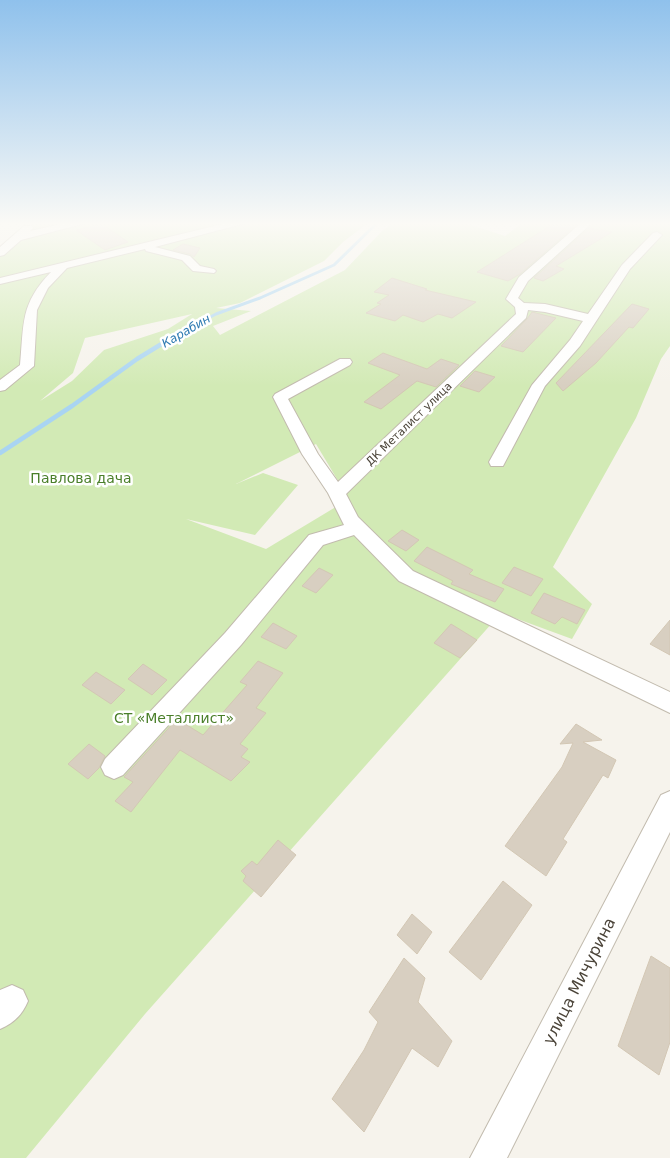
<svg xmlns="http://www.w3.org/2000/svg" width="670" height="1158" font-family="'DejaVu Sans',sans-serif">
	<rect width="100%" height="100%" fill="#f6f3ec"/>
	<path fill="#d2eab5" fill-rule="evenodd" d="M 36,223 L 368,223 L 343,242 L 324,261 L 240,303 L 216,308 L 251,311 L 213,326 L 220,335 L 345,270 L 383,230 L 394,223 L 465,223 L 505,236 L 522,223 L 670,224 L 670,346 L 661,359 L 636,418 L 553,567 L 592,604 L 572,639 L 501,613 L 145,1014 L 26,1158 L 0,1158 L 0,256 ZM 192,314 L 168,329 L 104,350 L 72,381 L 40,401 L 73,373 L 85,338 ZM 316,444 L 349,499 L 266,549 L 186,519 L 255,535 L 298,485 L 263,473 L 236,484 Z"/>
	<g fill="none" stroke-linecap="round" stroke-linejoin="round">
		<path stroke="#a9d4f2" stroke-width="3" d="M 189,328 L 216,314 L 260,298 L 334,265 L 377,223"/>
		<path stroke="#a9d4f2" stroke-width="4.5" d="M 0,453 L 72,406 L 137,359 L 191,326"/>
	</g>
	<path fill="#d8cfc1" stroke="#d3c7b4" d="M 102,224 L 128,242 L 105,250 L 76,230 Z
		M 553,224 L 576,225 L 520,274 L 508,281 L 477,272 Z
		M 589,228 L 612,232 L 556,266 L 564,269 L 543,281 L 534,278 Z
		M 183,244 L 200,248 L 194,257 L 190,254 L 173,250 Z
		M 392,278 L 427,289 L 425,290 L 476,302 L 452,318 L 438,314 L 423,322 L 403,315 L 395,321 L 366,313 L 381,304 L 377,303 L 389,295 L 374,292 Z
		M 632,304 L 649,309 L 633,328 L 629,327 L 596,363 L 563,391 L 556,383 Z
		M 532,312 L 556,318 L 523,352 L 501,346 L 527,319 Z
		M 383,353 L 427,369 L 441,359 L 459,365 L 436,387 L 417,381 L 381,409 L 364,402 L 400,375 L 368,363 Z
		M 475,371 L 495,377 L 479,392 L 460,386 Z
		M 402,530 L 419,540 L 406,551 L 388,541 Z
		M 427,547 L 473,570 L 469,574 L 504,589 L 495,602 L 451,584 L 453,581 L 414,561 Z
		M 514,567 L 543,579 L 531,596 L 502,583 Z
		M 319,568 L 333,575 L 316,593 L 302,586 Z
		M 544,593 L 585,610 L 577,624 L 562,617 L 555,624 L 531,613 Z
		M 670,620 L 670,655 L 650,644 Z
		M 273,623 L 297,636 L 286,649 L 261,637 Z
		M 451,624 L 477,640 L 460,658 L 434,643 Z
		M 258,661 L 283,673 L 256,708 L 266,713 L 240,744 L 248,749 L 241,757 L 250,762 L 231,781 L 180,750 L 131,812 L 115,801 L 133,782 L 124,777 L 177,719 L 203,735 L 247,685 L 240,682 Z
		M 143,664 L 167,680 L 152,695 L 128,679 Z
		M 96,672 L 125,690 L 111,704 L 82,685 Z
		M 576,724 L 602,740 L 583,742 L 616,760 L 608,778 L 603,775 L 563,839 L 567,842 L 546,876 L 505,846 L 562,767 L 573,743 L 560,744 Z
		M 89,744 L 105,756 L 99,768 L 88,779 L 68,764 Z
		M 278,840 L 296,855 L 261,897 L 243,881 L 246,876 L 241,871 L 252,861 L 257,865 Z
		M 503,881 L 532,905 L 481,980 L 449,952 Z
		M 412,914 L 432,932 L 417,954 L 397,935 Z
		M 651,956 L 670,968 L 670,1042 L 659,1075 L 618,1046 Z
		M 404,958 L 425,978 L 418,1002 L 452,1041 L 438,1067 L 412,1048 L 364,1132 L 332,1099 L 364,1050 L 378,1022 L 369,1012 Z"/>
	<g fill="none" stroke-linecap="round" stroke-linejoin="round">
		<g stroke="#c2bbae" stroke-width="2">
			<path id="minor" d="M 66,223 L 86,223 L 21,240 L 4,255 L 0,256 L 0,247 L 24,226 L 32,226 L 33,228 L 30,231 Z
				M 227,223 L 246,223 L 155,247 L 190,256 L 200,266 L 214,269 L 216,271 L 214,273 L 193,271 L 182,260 L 146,251 L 145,249 L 67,268 L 48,288 L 37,310 L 34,366 L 5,390 L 0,391 L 0,380 L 20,365 C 24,323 20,304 51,272 L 0,284 L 0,278 Z
				M 581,223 L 592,223 L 528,281 L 518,298 L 524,303 L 545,304 L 588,314 L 622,265 L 653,233 L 657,232 L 662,235 L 630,269 L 580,346 L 545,386 L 503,466 L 491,466 L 489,462 L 532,385 L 570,340 L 583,321 L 545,312 L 528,310 L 526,318 L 346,494 L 358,517 L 413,571 L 670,692 L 670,713 L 399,581 L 354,535 L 323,545 L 241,645 L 123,775 L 114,779 L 105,775 L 101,767 L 105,759 L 225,633 L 309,535 L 344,525 L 328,493 L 302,454 L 273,397 L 275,394 L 340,359 L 350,359 L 352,362 L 350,365 L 288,399 L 318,454 L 338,482 L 516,314 L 515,307 L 506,299 L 519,277 Z
				M 670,791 L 670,832 L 507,1158 L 470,1158 L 661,795 Z
				M 12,985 L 23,990 L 28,1001 C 22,1015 14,1023 0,1029 L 0,990 Z"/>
		</g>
		<use href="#minor" fill="#fff" fill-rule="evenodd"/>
	</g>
	<linearGradient id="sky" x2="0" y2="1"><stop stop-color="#8fc1ec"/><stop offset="0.58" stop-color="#fbfaf6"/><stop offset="1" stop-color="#fbfaf6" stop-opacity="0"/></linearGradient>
	<rect width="670" height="386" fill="url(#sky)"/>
	<g text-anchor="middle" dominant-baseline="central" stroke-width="5" stroke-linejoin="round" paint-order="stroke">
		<g font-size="11" fill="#4b4439" stroke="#fff">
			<text transform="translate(409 424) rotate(-44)">ДК Металист улица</text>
		</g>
		<g font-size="12" font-style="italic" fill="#2e7ab2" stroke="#fff">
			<text transform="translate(186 331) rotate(-30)">Карабин</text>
		</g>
		<g font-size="14" fill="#4a7f2a" stroke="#fff">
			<text x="81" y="478">Павлова дача</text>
			<text x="174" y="718">СТ «Металлист»</text>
		</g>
		<g font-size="16" fill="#4b4439" stroke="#fff">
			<text transform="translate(579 981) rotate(-63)">улица Мичурина</text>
		</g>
	</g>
</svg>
